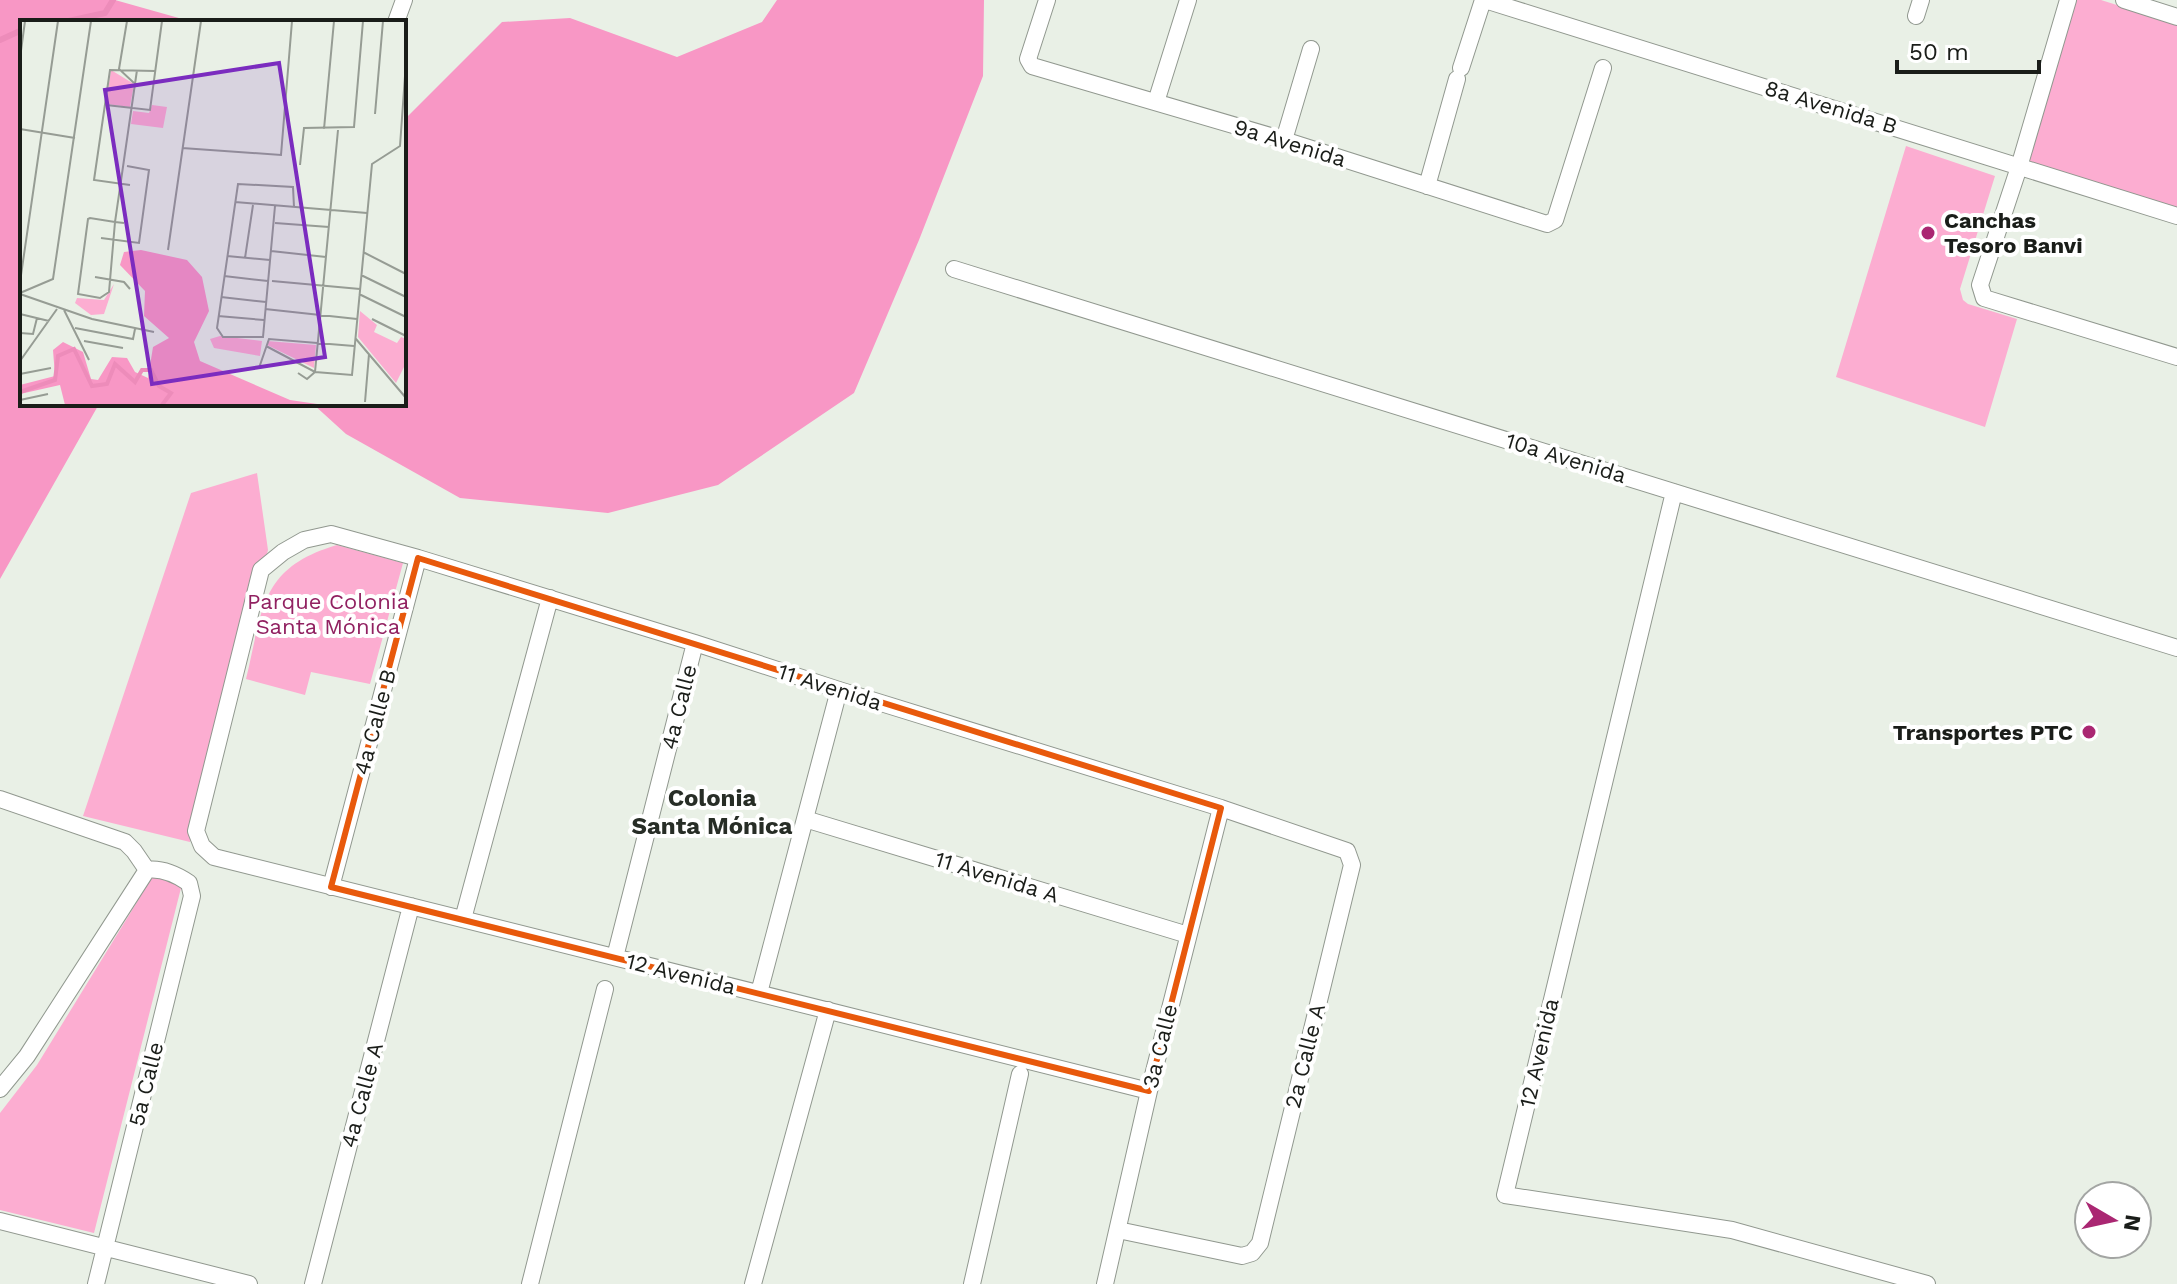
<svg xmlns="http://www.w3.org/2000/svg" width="2177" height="1284" font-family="'Work Sans',sans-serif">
	<rect width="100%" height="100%" fill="#e9f0e6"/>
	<path fill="#fcadd1" d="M 2075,0 L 2101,0 L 2177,24 L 2177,209 L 2027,163 Z
		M 1906,146 L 1995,176 L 1960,289 L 1963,300 L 1968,304 L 2017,319 L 1985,427 L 1836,377 Z
		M 257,473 L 268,550 L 190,842 L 83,816 L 191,493 Z
		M 337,545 L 403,563 L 370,684 L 311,672 L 305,695 L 246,679 C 263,610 259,568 337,545 Z
		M 153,876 L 182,884 L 94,1233 L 0,1210 L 0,1113 L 37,1065 Z"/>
	<path fill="#f897c5" d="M 0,0 L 115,0 L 193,22 L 22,22 L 22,404 L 99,404 L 0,579 Z
		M 777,0 L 984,0 L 983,76 L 919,240 L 854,393 L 718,485 L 608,513 L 460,498 L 346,434 L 313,404 L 404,404 L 404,120 L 502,22 L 570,18 L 677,57 L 762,22 Z"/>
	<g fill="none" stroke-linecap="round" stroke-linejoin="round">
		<path stroke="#ed8cba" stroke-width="6" d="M 64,22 L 105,13 L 113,0
			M 0,40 L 22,30"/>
		<g stroke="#91988f" stroke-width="18">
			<path id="street" d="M 1047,0 L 1028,59 L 1032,66 L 1284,140 L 1547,224 L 1555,220 L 1603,68
				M 1485,0 L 2177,216
				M 2068,0 L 2019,167 L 1980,285 L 1984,298 L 2177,357
				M 2124,0 L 2177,17
				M 1916,16 L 1921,0
				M 396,22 L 404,0
				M 1461,68 L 1483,0
				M 1156,102 L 1188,0
				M 1284,140 L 1311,49
				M 1427,186 L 1457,79
				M 954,269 L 2177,648
				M 1674,492 L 1505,1195 L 1732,1230 L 1927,1284
				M 0,799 L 125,842 L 134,851 L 147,870
				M 805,819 L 1188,935
				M 331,887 L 418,558
				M 463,919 L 550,598
				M 615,957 L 695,643
				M 759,993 L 839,690
				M 0,1089 L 27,1056 L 147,870
				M 0,1221 L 249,1284
				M 1118,1230 L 1242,1256 L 1252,1253 L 1260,1243 L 1352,865 L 1347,851 L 1221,808 L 839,690 L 695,643 L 418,558 L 331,534 L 304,540 L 283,552 L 261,570 L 196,831 L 202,846 L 214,857 L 1149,1091
				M 96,1284 L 192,896 L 189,883 C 177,875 161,868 147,870
				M 313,1284 L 411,906
				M 530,1284 L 605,989
				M 753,1284 L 828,1010
				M 972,1284 L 1020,1074
				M 1105,1284 L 1149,1091 L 1221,808"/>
		</g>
		<use href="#street" stroke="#fff" stroke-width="16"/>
	</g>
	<path fill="none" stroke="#e8590c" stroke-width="6" stroke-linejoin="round" d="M 418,558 L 1221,808 L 1149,1091 L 331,887 Z"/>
	<g fill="#aa2772" stroke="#fff" stroke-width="3">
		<circle cx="1928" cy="233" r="8"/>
		<circle cx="2089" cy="732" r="8"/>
	</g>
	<g text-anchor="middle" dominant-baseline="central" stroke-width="8" stroke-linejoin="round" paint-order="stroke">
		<g font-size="22" fill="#1a1d19" stroke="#fff">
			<text transform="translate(1831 107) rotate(17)">8a Avenida B</text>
			<text transform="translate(1290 143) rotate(17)">9a Avenida</text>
			<text transform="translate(1566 458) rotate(17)">10a Avenida</text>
			<text transform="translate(830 687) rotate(18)">11 Avenida</text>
			<text transform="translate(679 707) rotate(-76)">4a Calle</text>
			<text transform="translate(375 722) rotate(-75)">4a Calle B</text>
			<text transform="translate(997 877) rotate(17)">11 Avenida A</text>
			<text transform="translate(681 974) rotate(14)">12 Avenida</text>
			<text transform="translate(1160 1046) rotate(-76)">3a Calle</text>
			<text transform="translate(1539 1053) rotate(-77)">12 Avenida</text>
			<text transform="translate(1305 1056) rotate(-76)">2a Calle A</text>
			<text transform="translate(146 1084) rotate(-76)">5a Calle</text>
			<text transform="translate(362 1095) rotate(-75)">4a Calle A</text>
		</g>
		<g font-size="22" font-weight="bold" fill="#1a1d19" stroke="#fff" text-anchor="start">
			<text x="1944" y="220">Canchas<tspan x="1944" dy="25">Tesoro Banvi</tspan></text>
			<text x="2073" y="732" text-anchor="end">Transportes PTC</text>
		</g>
		<g font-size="22" fill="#912161" stroke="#fff">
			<text x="328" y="601">Parque Colonia<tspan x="328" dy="25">Santa Mónica</tspan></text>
		</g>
		<g font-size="24" font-weight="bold" fill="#272d26" stroke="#fff">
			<text x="712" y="798">Colonia<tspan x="712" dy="28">Santa Mónica</tspan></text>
		</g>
	</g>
	<g transform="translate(20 20)">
		<rect width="386" height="386" fill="#e9f0e6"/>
		<path d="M 91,50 L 114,64 L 110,87 L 86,84 ZM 132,85 L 147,87 L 143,108 L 111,104 L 113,91 L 129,93 ZM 94,264 L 84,294 L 71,295 L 55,283 L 57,278 L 84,280 ZM 340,291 L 357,305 L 354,312 L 377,323 L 381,317 L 386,319 L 386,343 L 376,363 L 338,317 ZM 200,316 L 242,321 L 240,336 L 194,328 L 190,319 ZM 247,321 L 296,325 L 294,348 L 247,325 Z" fill="#fcadd1"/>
		<path d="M 121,230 L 167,240 L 182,257 L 189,291 L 174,322 L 180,341 L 270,380 L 304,385 L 45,385 L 40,365 L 0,374 L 0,365 L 35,356 L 33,330 L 43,322 L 63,332 L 71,359 L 78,360 L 92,337 L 107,338 L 115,352 L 128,358 L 133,327 L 149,318 L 124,296 L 125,271 L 100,245 L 104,232 Z" fill="#f897c5"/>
		<path fill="none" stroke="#ed8cba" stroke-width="4" d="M 0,372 L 35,360 L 38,336 L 54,329 L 72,366 L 87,364 L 95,344 L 115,362 L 122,350 L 131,350 L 139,366 L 151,373 L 142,385"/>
		<path fill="none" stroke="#969c94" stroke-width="2" d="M 107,1 L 99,49 L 114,63M 0,38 L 5,1M 86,85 L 130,90 L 142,1M 355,94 L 363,1M 0,109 L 55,118M 304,109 L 314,1M 162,128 L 261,135 L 272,1M 280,145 L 284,108 L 334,107 L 343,1M 110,165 L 74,160 L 90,50 L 135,51M 215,182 L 347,193M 255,186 L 243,317 L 203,317 L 197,308 L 218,164 L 273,167 L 274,187M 104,203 L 95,202 L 70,198 L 68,199 L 58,274 L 80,278 L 89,272 L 95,202 L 117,50M 255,203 L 309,207M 81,218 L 119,223 L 129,150 L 107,146M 148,230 L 181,1M 251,231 L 306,237M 343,232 L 386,254M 207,236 L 250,240M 225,238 L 233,185M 341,255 L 386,277M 204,256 L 248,261M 75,257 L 104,262 L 110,269M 252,261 L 340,269M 0,262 L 38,1M 0,273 L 33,259 L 71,1M 0,274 L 72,299 L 134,312M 339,274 L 386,297M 201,277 L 246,282M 245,289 L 337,299M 44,290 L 69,340M 0,294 L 29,301M 198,296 L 244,300M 352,299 L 386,316M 55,308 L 113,319 L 115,309M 0,313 L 13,314 L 17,298M 336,319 L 386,378M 64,321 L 103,328M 246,326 L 295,352 L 332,355 L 352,144 L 380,126 L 386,42M 0,341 L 37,289M 239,348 L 249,319 L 334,326M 278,353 L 287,359 L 295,352 L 318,110M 0,354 L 31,348M 0,380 L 28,374M 345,382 L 349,334"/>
		<path fill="#7b2cbf" fill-opacity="0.15" stroke="#7b2cbf" stroke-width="4" d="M 259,43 L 305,337 L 132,364 L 85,70 Z"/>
		<rect width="386" height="386" fill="none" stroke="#1a1d19" stroke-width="4"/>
	</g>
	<g transform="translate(2113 1220) rotate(99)"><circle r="38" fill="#ffffff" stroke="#a3a5a3" stroke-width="2"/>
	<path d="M0-6L14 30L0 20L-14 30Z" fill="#aa2772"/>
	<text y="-12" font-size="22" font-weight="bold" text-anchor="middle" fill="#1a1d19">N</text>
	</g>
	<path d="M1897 60v12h142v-12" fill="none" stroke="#1a1d19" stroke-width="4"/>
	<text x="1909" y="60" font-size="24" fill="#1a1d19" stroke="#ffffff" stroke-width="6" paint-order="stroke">50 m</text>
</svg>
